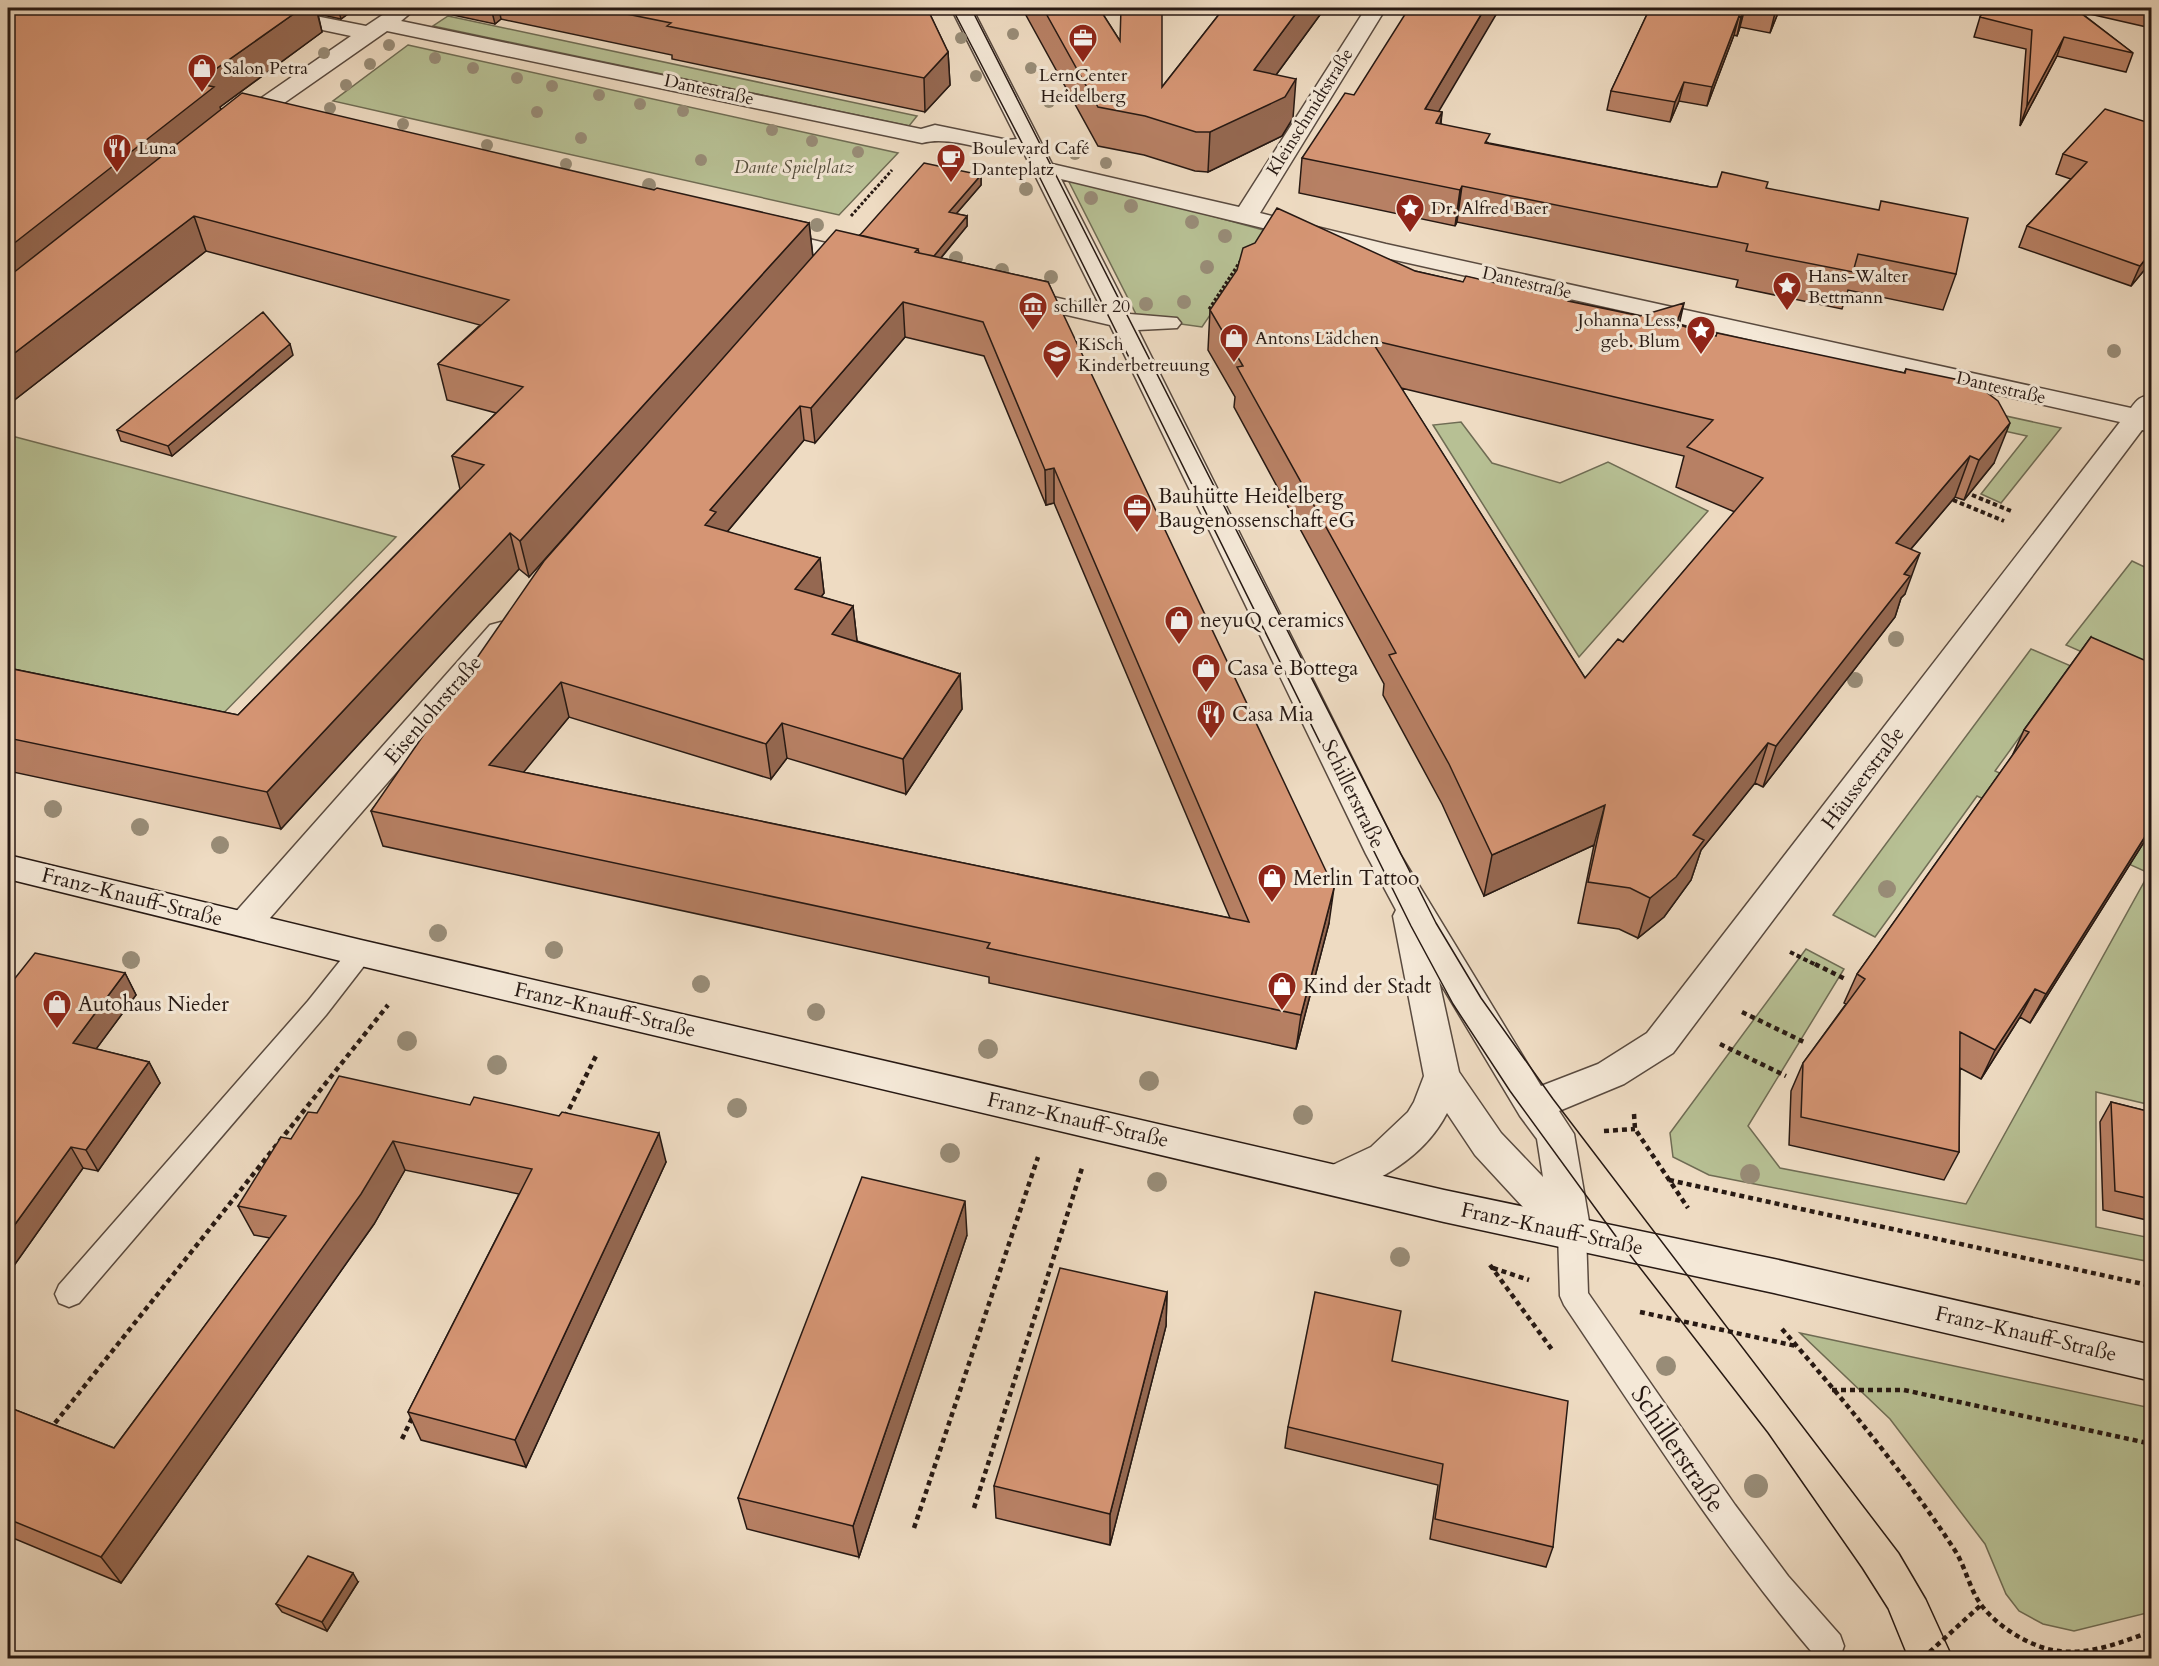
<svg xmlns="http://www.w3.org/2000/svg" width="2159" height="1666" font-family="Cardo,serif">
	<rect width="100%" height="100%" fill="#eedbc2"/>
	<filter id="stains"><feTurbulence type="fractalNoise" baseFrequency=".00333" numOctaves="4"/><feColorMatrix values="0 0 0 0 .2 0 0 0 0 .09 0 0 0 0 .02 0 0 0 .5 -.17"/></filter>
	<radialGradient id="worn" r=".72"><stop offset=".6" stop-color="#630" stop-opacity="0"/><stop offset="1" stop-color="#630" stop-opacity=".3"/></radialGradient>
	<path fill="#b7c094" stroke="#6f6c54" stroke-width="1.5" d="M 448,16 L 917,116 L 909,126 L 433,26 Z
		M 408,45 L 898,153 L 839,215 L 333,101 Z
		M 1066,176 L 1267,231 L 1202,327 L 1138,318 Z
		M 1258,253 L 2061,428 L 2001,503 L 1981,494 L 2027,436 L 1356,288 Z
		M 1461,422 L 1492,463 L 1560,483 L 1608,462 L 1708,511 L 1579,657 L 1433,425 Z
		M 8,435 L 396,537 L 208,729 L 8,688 Z
		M 2132,561 L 2151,570 L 2151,682 L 2066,645 Z
		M 2031,649 L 2071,666 L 1995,771 L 2151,842 L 2151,1105 L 2096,1092 L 2096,1227 L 2151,1238 L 2151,1262 L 1709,1175 L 1673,1157 L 1670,1133 L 1806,949 L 1844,969 L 1748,1126 L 1780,1168 L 1966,1204 L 2149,873 L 1977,796 L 1875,937 L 1833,915 Z
		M 1800,1333 L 2151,1408 L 2151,1612 L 2074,1631 L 2043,1624 L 2019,1611 L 2006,1594 L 1985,1544 L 1890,1419 Z"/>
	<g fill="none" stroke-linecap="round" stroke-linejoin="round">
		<g stroke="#594a3f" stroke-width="3">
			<path id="lane" d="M 361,943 L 370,946 L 374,953 L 326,1015 L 79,1303 L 69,1307 L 59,1303 L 55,1294 L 59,1285 L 308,1001 L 352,946 Z
				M 1572,1221 L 1582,1224 L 1586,1233 L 1588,1293 L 1735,1505 L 1788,1576 L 1840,1635 L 1844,1646 L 1840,1657 L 1816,1657 C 1722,1547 1645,1425 1564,1305 L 1560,1296 L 1558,1233 L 1562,1224 Z"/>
		</g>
		<g stroke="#594a3f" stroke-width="3">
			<path id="street" d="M 236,8 L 275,8 L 366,26 L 393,8 L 412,8 L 414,10 L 401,21 L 921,129 L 935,125 L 1008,140 L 1017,139 L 951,8 L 972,8 L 1052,164 L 1239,207 L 1366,8 L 1386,8 L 1260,213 L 1386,244 L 2131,408 C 2136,401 2141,394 2152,397 L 2152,432 L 2142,430 L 1673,1053 L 1624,1084 L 1559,1111 L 1574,1134 L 1591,1233 L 1586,1245 L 1572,1250 L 1558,1245 L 1475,1155 L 1447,1113 C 1425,1156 1381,1181 1337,1196 L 1324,1191 L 1318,1180 L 1324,1169 L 1371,1147 L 1408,1112 L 1414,1102 L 1424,1076 L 1393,916 L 1396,910 L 1366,854 L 1110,325 L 1006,301 L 1002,296 L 1006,291 L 1015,288 L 1101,308 L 1024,153 C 989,155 955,135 922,143 L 387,31 L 244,131 L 228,131 L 225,126 L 228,121 L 351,36 L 247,14 L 240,12 ZM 1061,179 L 1386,258 L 2120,422 L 1647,1033 L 1598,1064 L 1541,1086 L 1400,854 L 1138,330 L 1177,328 L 1181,323 L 1177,318 L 1130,314 ZM 1439,981 L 1520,1116 L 1537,1139 L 1543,1177 L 1501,1133 L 1459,1072 Z
				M 767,229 L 872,254 L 875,259 L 872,264 L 863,266 L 758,241 L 755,236 L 758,231 Z
				M 501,622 L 512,625 L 516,632 L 512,639 L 257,933 L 245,937 L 233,933 L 228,924 L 233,915 L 490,625 Z"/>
		</g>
		<g stroke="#271913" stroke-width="3">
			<path id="secondary" d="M 8,855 L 361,940 L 1444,1190 L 1774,1259 L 2152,1345 L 2152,1381 L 1774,1293 L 1444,1222 L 361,966 L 8,879 Z"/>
		</g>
		<path stroke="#271913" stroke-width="3" stroke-dasharray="3 2" stroke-linecap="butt" d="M 851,216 L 892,170
			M 1209,309 L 1241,260"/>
		<path stroke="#271913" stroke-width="4" stroke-dasharray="4.5 3" stroke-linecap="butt" d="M 1972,495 L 2011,511
			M 1953,500 L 2004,521
			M 1790,952 L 1818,966"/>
		<path stroke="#271913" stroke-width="4.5" stroke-dasharray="5 4" stroke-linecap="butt" d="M 1815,964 L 1845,979
			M 1742,1012 L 1806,1043
			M 1720,1044 L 1786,1076
			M 1634,1114 L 1635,1129 L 1688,1208
			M 565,1117 L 597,1054
			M 1604,1131 L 1635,1129
			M 1669,1180 L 2152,1286
			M 1490,1265 L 1553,1351
			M 1493,1268 L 1529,1280
			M 1640,1312 L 1796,1346
			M 1782,1329 C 1843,1399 1903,1471 1954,1549 C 1966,1567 1969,1589 1982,1606 C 1997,1625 2019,1639 2041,1647 C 2079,1660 2117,1644 2152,1631
			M 1832,1390 L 1904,1390 L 2152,1444
			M 55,1423 L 388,1005
			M 402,1439 L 412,1418
			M 974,1508 L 1082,1168
			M 914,1528 L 1038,1157
			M 1923,1658 L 1981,1605"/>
		<use href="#lane" fill="#f4e8d7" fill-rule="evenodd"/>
		<use href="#street" fill="#f4e8d7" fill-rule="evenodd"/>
		<use href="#secondary" fill="#f4e8d7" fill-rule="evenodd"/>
		<path stroke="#271913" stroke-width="1.5" d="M 952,8 L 1036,170 L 1411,926 L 1453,1004 L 1510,1091 L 1620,1242 L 1768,1433 L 1862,1568 L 1888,1609 L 1908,1658
			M 971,8 L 1436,923 L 1481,998 L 1553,1099 L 1899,1553 L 1926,1599 L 1953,1658"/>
	</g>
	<g fill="#988c77">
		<circle cx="1013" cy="34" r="6"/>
		<circle cx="961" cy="38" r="6"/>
		<circle cx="389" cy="45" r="6"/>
		<circle cx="324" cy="53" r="6"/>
		<circle cx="435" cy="58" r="6"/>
		<circle cx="370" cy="64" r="6"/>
		<circle cx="473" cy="68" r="6"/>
		<circle cx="1031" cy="68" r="6"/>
		<circle cx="976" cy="76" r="6"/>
		<circle cx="517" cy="78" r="6"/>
		<circle cx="346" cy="85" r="6"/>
		<circle cx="552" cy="86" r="6"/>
		<circle cx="599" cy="95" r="6"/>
		<circle cx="1049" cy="102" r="6"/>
		<circle cx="640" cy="104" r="6"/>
		<circle cx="330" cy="108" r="6"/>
		<circle cx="683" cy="111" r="6"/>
		<circle cx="537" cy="112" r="6"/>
		<circle cx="403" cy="124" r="6"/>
		<circle cx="772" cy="130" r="6"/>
		<circle cx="581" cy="138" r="6"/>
		<circle cx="812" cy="141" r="6"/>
		<circle cx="487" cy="145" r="6"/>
		<circle cx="858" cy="152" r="6"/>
		<circle cx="1075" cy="154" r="6"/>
		<circle cx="701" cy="160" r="6"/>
		<circle cx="1106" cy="163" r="6"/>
		<circle cx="566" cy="164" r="6"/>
		<circle cx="649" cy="185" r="7"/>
		<circle cx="1026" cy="189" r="7"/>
		<circle cx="1091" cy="198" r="7"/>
		<circle cx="1131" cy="206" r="7"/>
		<circle cx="1192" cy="222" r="7"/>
		<circle cx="817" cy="225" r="7"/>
		<circle cx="1225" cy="236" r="7"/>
		<circle cx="956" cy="258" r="7"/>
		<circle cx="1207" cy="267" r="7"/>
		<circle cx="1002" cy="270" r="7"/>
		<circle cx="1051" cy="277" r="7"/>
		<circle cx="1184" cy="302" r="7"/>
		<circle cx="1146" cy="304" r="7"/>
		<circle cx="2114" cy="351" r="7"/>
		<circle cx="1896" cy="639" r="8"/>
		<circle cx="1855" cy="680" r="8"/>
		<circle cx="53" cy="809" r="9"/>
		<circle cx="140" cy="827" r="9"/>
		<circle cx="220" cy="845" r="9"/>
		<circle cx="1887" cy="889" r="9"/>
		<circle cx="438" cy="933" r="9"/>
		<circle cx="554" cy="950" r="9"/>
		<circle cx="131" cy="960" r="9"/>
		<circle cx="701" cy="984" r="9"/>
		<circle cx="816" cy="1012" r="9"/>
		<circle cx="407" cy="1041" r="10"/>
		<circle cx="988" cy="1049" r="10"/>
		<circle cx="497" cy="1065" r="10"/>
		<circle cx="1149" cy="1081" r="10"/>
		<circle cx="737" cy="1108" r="10"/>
		<circle cx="1303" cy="1115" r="10"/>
		<circle cx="950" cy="1153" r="10"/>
		<circle cx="1750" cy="1174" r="10"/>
		<circle cx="1157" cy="1182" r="10"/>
		<circle cx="1400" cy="1257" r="10"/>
		<circle cx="1666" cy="1366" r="10"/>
		<circle cx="1756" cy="1486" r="12"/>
	</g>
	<path fill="#b78064" stroke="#271913" stroke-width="1.5" fill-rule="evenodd" d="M 8,8 L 356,8 L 341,19 L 318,14 L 322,32 L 220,107 L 221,109 L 654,190 L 809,223 L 813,257 L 860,235 L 981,175 L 981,185 L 956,214 L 967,216 L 967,226 L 941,258 L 1048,282 L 1329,923 L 1296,1049 L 989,983 L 989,977 L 383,846 L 371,811 L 678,410 L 529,577 L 519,569 L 281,829 L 8,771 L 8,668 L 238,715 L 460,489 L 452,456 L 496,413 L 447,400 L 438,364 L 480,325 L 206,251 L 8,405 ZM 905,337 L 984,356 L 1046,505 L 1054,503 L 1230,918 L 523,772 L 569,717 L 771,779 L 787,758 L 906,794 L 962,709 L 960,674 L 857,641 L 853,606 L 821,597 L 824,593 L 820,558 L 727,532 L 804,440 L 815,443 Z
		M 420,8 L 927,8 L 948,52 L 950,85 L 925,112 L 672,59 L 672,55 L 501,19 L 495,24 Z
		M 1022,8 L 1099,8 L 1120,41 L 1162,87 L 1224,8 L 1325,8 L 1276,75 L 1293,118 L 1282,136 L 1208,172 L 1195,171 L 1144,155 L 1098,146 Z
		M 1650,8 L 1780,8 L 1770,33 L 1740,27 L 1737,36 L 1734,35 L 1707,106 L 1679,101 L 1670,122 L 1607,110 L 1611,91 Z
		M 1955,8 L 2151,8 L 2151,28 L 2081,12 L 2080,12 L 2133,53 L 2126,72 L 2057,56 L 2020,126 L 2026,49 L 1974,37 L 1980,17 L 1982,13 Z
		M 1354,95 L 1442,112 L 1441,124 L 1489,143 L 1711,187 L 1766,188 L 1956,274 L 1943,310 L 1848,290 L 1842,309 L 1736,287 L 1738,280 L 1457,222 L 1455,226 L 1299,193 L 1302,158 Z
		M 2146,122 L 2151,262 L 2131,286 L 2019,247 L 2027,226 L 2071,179 L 2056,174 L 2063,154 Z
		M 1415,271 L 1463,282 L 1568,301 L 1679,324 L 1716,336 L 1904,373 L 1906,369 L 1994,463 L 1964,500 L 1955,497 L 1911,549 L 1905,594 L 1901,598 L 1895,617 L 1763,787 L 1755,783 L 1701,850 L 1691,880 L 1664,917 L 1638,938 L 1619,929 L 1578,923 L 1594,845 L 1484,896 L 1442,804 L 1383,695 L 1384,684 L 1234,407 L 1235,397 L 1208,350 L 1210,310 ZM 1401,388 L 1684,456 L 1676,487 L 1735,512 L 1623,642 L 1585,678 Z
		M 293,355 L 172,456 L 121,441 L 117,430 Z
		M 2091,637 L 2151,831 L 2030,1023 L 2020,1017 L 1981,1079 L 1960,1068 L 1959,1152 L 1944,1180 L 1789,1145 L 1791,1091 L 1803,1063 L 1846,1004 L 1844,1003 L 1857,974 L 2012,756 L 2024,730 Z
		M 125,973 L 136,995 L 96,1049 L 149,1062 L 160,1083 L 98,1171 L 83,1168 L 8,1274 Z
		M 2111,1102 L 2151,1112 L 2151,1221 L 2103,1210 L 2100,1122 Z
		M 317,1113 L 666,1162 L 526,1467 L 421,1440 L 408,1412 L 519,1194 L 405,1170 L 374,1224 L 121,1583 L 8,1536 L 8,1407 L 114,1448 L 270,1238 L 254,1235 L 238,1206 L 291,1139 Z
		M 967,1235 L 859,1557 L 747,1529 L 738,1498 Z
		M 1167,1292 L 1166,1326 L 1110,1545 L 996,1518 L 994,1486 Z
		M 1392,1361 L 1553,1547 L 1546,1567 L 1430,1539 L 1438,1485 L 1285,1448 L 1288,1427 Z
		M 358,1582 L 327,1631 L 282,1612 L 276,1604 Z"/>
	<path fill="#956851" stroke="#271913" stroke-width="1.5" d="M 302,8 L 316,8 L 322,32 L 220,107 L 225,121 L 8,295 L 8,248 L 196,83 Z
		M 338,8 L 356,8 L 341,19 Z
		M 491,8 L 499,8 L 501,19 L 495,24 Z
		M 1300,8 L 1325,8 L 1251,109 L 1254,70 Z
		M 1485,8 L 1500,8 L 1420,143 L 1425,109 Z
		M 1745,8 L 1740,27 L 1737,36 L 1741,17 Z
		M 1777,8 L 1780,8 L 1770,33 L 1775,13 Z
		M 1739,16 L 1734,35 L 1707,106 L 1712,87 Z
		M 2064,37 L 2057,56 L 2020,126 L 2027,106 Z
		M 948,52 L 950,85 L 925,112 L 924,78 Z
		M 1296,79 L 1293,118 L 1282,136 L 1208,172 L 1210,132 Z
		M 1684,82 L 1679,101 L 1670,122 L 1675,102 Z
		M 1442,112 L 1437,147 L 1436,123 Z
		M 981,175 L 981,185 L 949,222 L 949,212 Z
		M 1462,186 L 1457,222 L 1455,226 L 1460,190 Z
		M 194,216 L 206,251 L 8,405 L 8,358 Z
		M 967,216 L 967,226 L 934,266 L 934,256 Z
		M 809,223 L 813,258 L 529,577 L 520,541 Z
		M 2151,252 L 2151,262 L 2131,286 L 2140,266 Z
		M 903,302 L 905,337 L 815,443 L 811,408 Z
		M 1684,303 L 1675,343 L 1676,324 Z
		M 290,344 L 293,355 L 172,456 L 168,446 Z
		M 800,406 L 804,440 L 721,539 L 705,525 L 710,510 Z
		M 2010,423 L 1994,463 L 1964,500 L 1979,460 Z
		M 1970,456 L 1955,497 L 1881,584 L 1896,543 Z
		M 1054,468 L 1054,503 L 1046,505 L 1045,470 Z
		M 510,533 L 519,569 L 281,829 L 267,792 Z
		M 1920,553 L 1905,594 L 1901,598 L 1895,617 L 1763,787 L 1776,746 Z
		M 820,558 L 824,593 L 800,624 L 795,589 Z
		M 853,606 L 857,641 L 836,669 L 832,634 Z
		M 960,674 L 962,709 L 906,794 L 903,759 Z
		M 561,682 L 569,717 L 500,801 L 489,765 Z
		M 782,723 L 787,758 L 771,779 L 766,744 Z
		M 1768,743 L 1755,783 L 1701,850 L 1691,880 L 1664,917 L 1638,938 L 1650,898 L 1693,835 Z
		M 1605,805 L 1594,845 L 1484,896 L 1492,855 Z
		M 2151,827 L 2151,831 L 2030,1023 L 2046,994 Z
		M 1334,888 L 1329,923 L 1296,1049 L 1301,1015 Z
		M 125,973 L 136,995 L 85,1064 L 73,1043 Z
		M 2035,989 L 2020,1017 L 1981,1079 L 1995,1050 Z
		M 149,1062 L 160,1083 L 98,1171 L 86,1150 Z
		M 659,1133 L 666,1162 L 526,1467 L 515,1440 Z
		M 393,1141 L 405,1170 L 374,1224 L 121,1583 L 101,1557 Z
		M 71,1147 L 83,1168 L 8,1274 L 8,1234 Z
		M 965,1201 L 967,1235 L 859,1557 L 853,1526 Z
		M 1167,1292 L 1166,1326 L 1110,1545 L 1110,1514 Z
		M 353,1573 L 358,1582 L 327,1631 L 322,1622 Z"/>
	<path fill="#d59574" stroke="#271913" stroke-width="1.5" fill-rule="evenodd" d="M 8,8 L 302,8 L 196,83 L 214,87 L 8,248 Z
		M 597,8 L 927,8 L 948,52 L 924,78 L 667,26 L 671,23 Z
		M 1043,8 L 1099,8 L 1120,41 L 1121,8 L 1162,8 L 1162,87 L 1224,8 L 1300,8 L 1254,70 L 1296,79 L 1285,97 L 1210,132 L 1196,132 L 1145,116 L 1098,107 Z
		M 1409,8 L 1485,8 L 1425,109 L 1442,112 L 1436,123 L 1490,134 L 1485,143 L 1711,187 L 1717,187 L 1722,172 L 1768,182 L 1766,188 L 1879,210 L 1881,201 L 1968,218 L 1956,274 L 1858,254 L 1853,272 L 1746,251 L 1748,244 L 1462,186 L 1460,190 L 1302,158 L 1345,93 L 1354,95 Z
		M 1650,8 L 1777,8 L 1775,13 L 1745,8 L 1741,17 L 1739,16 L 1712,87 L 1684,82 L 1675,102 L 1611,91 Z
		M 1986,8 L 2079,8 L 2078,11 L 2133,53 L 2064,37 L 2027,106 L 2032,30 L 1980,17 Z
		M 242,93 L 654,190 L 657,188 L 809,223 L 520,541 L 510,533 L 267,792 L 8,738 L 8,668 L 238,715 L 484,465 L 452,456 L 523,387 L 438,364 L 509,300 L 194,216 L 8,358 L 8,277 Z
		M 2105,109 L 2146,122 L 2151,116 L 2151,252 L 2140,266 L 2027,226 L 2087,162 L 2063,154 Z
		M 924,163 L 981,175 L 949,212 L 967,216 L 934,256 L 919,253 L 918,249 L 860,235 Z
		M 1277,208 L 1415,271 L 1463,282 L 1466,276 L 1534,292 L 1561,293 L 1568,301 L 1640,316 L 1684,303 L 1676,324 L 1716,336 L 1717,333 L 1905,373 L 1906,369 L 1974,383 L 1998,401 L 2010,423 L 1979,460 L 1970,456 L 1896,543 L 1920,553 L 1904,574 L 1910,576 L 1776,746 L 1768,743 L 1693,835 L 1704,840 L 1676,877 L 1650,898 L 1630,888 L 1588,882 L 1605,805 L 1492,855 L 1449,764 L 1389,655 L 1396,653 L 1237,367 L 1243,366 L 1210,310 L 1237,270 L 1243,248 L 1255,243 ZM 1371,340 L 1713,420 L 1687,447 L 1763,478 L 1623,642 L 1618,639 L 1585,678 Z
		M 836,230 L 918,249 L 915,252 L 1048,282 L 1334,888 L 1301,1015 L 987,948 L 990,943 L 371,811 L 544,561 ZM 903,302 L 983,322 L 1045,470 L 1054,468 L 1249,922 L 489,765 L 561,682 L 766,744 L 782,723 L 903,759 L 960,674 L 832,634 L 853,606 L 795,589 L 820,558 L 705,525 L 716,512 L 710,510 L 800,406 L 811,408 Z
		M 263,312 L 290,344 L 168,446 L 117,430 Z
		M 2091,637 L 2151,663 L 2151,827 L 2046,994 L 2035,989 L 1995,1050 L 1960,1032 L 1959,1152 L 1801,1117 L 1803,1063 L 1865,979 L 1857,974 L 2029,732 L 2024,730 Z
		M 35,953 L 125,973 L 73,1043 L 149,1062 L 86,1150 L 71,1147 L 8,1234 L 8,987 Z
		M 339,1076 L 470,1105 L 474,1097 L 559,1116 L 562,1112 L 659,1133 L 515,1440 L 408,1412 L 532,1169 L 393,1141 L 361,1194 L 101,1557 L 8,1519 L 8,1407 L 114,1448 L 286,1216 L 238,1206 L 281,1137 L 291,1139 L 308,1112 L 317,1113 Z
		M 2111,1102 L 2151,1112 L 2151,1199 L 2115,1191 Z
		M 862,1177 L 965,1201 L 853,1526 L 738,1498 Z
		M 1060,1268 L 1167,1292 L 1110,1514 L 994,1486 Z
		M 1315,1292 L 1401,1311 L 1392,1361 L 1568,1401 L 1553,1547 L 1435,1519 L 1443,1464 L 1288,1427 Z
		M 308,1556 L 353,1573 L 322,1622 L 276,1604 Z"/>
	<defs>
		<g id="office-pin" transform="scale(1.5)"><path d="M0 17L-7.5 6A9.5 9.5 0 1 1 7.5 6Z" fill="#8f2418" stroke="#f4e8d7"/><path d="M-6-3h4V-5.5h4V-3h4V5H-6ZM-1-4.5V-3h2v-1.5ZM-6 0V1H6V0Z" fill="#fff"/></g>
		<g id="shop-pin" transform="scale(1.5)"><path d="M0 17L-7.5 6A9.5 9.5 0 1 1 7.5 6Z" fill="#8f2418" stroke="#f4e8d7"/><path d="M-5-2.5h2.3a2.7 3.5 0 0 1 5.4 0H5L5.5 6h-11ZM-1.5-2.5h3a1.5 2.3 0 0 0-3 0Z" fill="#fff"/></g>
		<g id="restaurant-pin" transform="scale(1.5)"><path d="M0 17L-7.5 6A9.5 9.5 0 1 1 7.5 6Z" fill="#8f2418" stroke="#f4e8d7"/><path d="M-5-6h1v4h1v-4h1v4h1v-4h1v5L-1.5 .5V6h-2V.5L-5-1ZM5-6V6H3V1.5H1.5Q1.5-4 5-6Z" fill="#fff"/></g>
		<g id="cafe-pin" transform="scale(1.5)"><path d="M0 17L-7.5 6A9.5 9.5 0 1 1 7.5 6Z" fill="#8f2418" stroke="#f4e8d7"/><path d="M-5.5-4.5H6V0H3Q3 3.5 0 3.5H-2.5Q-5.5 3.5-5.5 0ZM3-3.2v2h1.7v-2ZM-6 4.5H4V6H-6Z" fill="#fff"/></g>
		<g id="sight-pin" transform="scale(1.5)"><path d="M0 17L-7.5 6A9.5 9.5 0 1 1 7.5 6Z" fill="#8f2418" stroke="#f4e8d7"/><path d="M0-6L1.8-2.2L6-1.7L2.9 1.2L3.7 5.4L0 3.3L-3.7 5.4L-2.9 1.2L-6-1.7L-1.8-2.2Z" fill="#fff"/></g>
		<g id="museum-pin" transform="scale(1.5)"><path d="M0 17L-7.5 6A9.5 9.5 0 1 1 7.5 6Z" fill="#8f2418" stroke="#f4e8d7"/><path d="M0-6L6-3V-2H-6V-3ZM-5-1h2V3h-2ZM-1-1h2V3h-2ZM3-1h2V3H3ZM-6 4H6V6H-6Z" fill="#fff"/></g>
		<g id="school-pin" transform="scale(1.5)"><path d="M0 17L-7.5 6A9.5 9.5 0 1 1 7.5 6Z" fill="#8f2418" stroke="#f4e8d7"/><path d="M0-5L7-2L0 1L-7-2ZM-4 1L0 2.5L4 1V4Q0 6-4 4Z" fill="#fff"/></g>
	</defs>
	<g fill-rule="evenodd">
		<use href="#office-pin" x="1083" y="38"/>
		<use href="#shop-pin" x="202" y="68"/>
		<use href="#restaurant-pin" x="117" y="148"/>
		<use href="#cafe-pin" x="951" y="158"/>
		<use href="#sight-pin" x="1410" y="208"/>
		<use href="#sight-pin" x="1787" y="286"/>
		<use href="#museum-pin" x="1033" y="306"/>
		<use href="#sight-pin" x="1701" y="330"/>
		<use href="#shop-pin" x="1234" y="338"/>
		<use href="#school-pin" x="1057" y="354"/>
		<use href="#office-pin" x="1137" y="508"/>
		<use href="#shop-pin" x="1179" y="620"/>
		<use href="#shop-pin" x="1206" y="668"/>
		<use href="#restaurant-pin" x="1211" y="714"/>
		<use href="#shop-pin" x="1272" y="878"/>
		<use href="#shop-pin" x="1282" y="986"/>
		<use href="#shop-pin" x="57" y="1004"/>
	</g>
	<g text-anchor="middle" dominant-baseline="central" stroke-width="6" stroke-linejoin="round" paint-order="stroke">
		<g font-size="18" fill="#271913" stroke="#f4e8d7" text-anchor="start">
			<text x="223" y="68">Salon Petra</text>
			<text x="1083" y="75" text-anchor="middle">LernCenter<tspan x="1083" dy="21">Heidelberg</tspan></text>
			<text x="138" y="148">Luna</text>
			<text x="972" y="148">Boulevard Café<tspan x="972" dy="21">Danteplatz</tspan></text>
			<text x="1431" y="208">Dr. Alfred Baer</text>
			<text x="1808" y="276">Hans-Walter<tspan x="1808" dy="21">Bettmann</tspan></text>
			<text x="1054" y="306">schiller 20</text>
			<text x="1680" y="320" text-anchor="end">Johanna Less,<tspan x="1680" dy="21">geb. Blum</tspan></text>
			<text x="1255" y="338">Antons Lädchen</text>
			<text x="1078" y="344">KiSch<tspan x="1078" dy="21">Kinderbetreuung</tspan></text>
		</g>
		<g font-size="18" fill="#271913" stroke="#f4e8d7">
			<text transform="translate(709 90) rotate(12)">Dantestraße</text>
			<text transform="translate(1310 112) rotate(-58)">Kleinschmidtstraße</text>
			<text transform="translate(1527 283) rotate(13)">Dantestraße</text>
			<text transform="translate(2001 388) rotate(13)">Dantestraße</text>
		</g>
		<g font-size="18" font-style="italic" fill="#524b3a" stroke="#f4e8d7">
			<text x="794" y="167">Dante Spielplatz</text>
		</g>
		<g font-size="21" fill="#271913" stroke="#f4e8d7" text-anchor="start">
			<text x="1158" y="496">Bauhütte Heidelberg<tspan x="1158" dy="24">Baugenossenschaft eG</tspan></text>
			<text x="1200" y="620">neyuQ ceramics</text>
			<text x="1227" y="668">Casa e Bottega</text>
			<text x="1232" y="714">Casa Mia</text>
			<text x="1293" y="878">Merlin Tattoo</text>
			<text x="1303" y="986">Kind der Stadt</text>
			<text x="78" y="1004">Autohaus Nieder</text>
		</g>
		<g font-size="21" fill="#271913" stroke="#f4e8d7">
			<text transform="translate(433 710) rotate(-49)">Eisenlohrstraße</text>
			<text transform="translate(1863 778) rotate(-53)">Häusserstraße</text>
			<text transform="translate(1353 794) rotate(64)">Schillerstraße</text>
			<text transform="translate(132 897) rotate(14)">Franz-Knauff-Straße</text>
			<text transform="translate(605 1010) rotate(13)">Franz-Knauff-Straße</text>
			<text transform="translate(1078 1120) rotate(13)">Franz-Knauff-Straße</text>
			<text transform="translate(1552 1229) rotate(12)">Franz-Knauff-Straße</text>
			<text transform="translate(2026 1334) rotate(13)">Franz-Knauff-Straße</text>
		</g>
		<g font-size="26" fill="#271913" stroke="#f4e8d7">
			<text transform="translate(1678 1449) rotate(56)">Schillerstraße</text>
		</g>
	</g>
	<rect width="2159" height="1666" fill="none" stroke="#eedbc2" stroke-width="30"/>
	<rect x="9" y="9" width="2141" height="1648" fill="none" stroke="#271913" stroke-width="3"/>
	<rect x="15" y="15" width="2129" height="1636" fill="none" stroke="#271913" stroke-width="1.5"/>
	<rect width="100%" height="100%" filter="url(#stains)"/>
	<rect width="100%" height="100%" fill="url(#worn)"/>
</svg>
